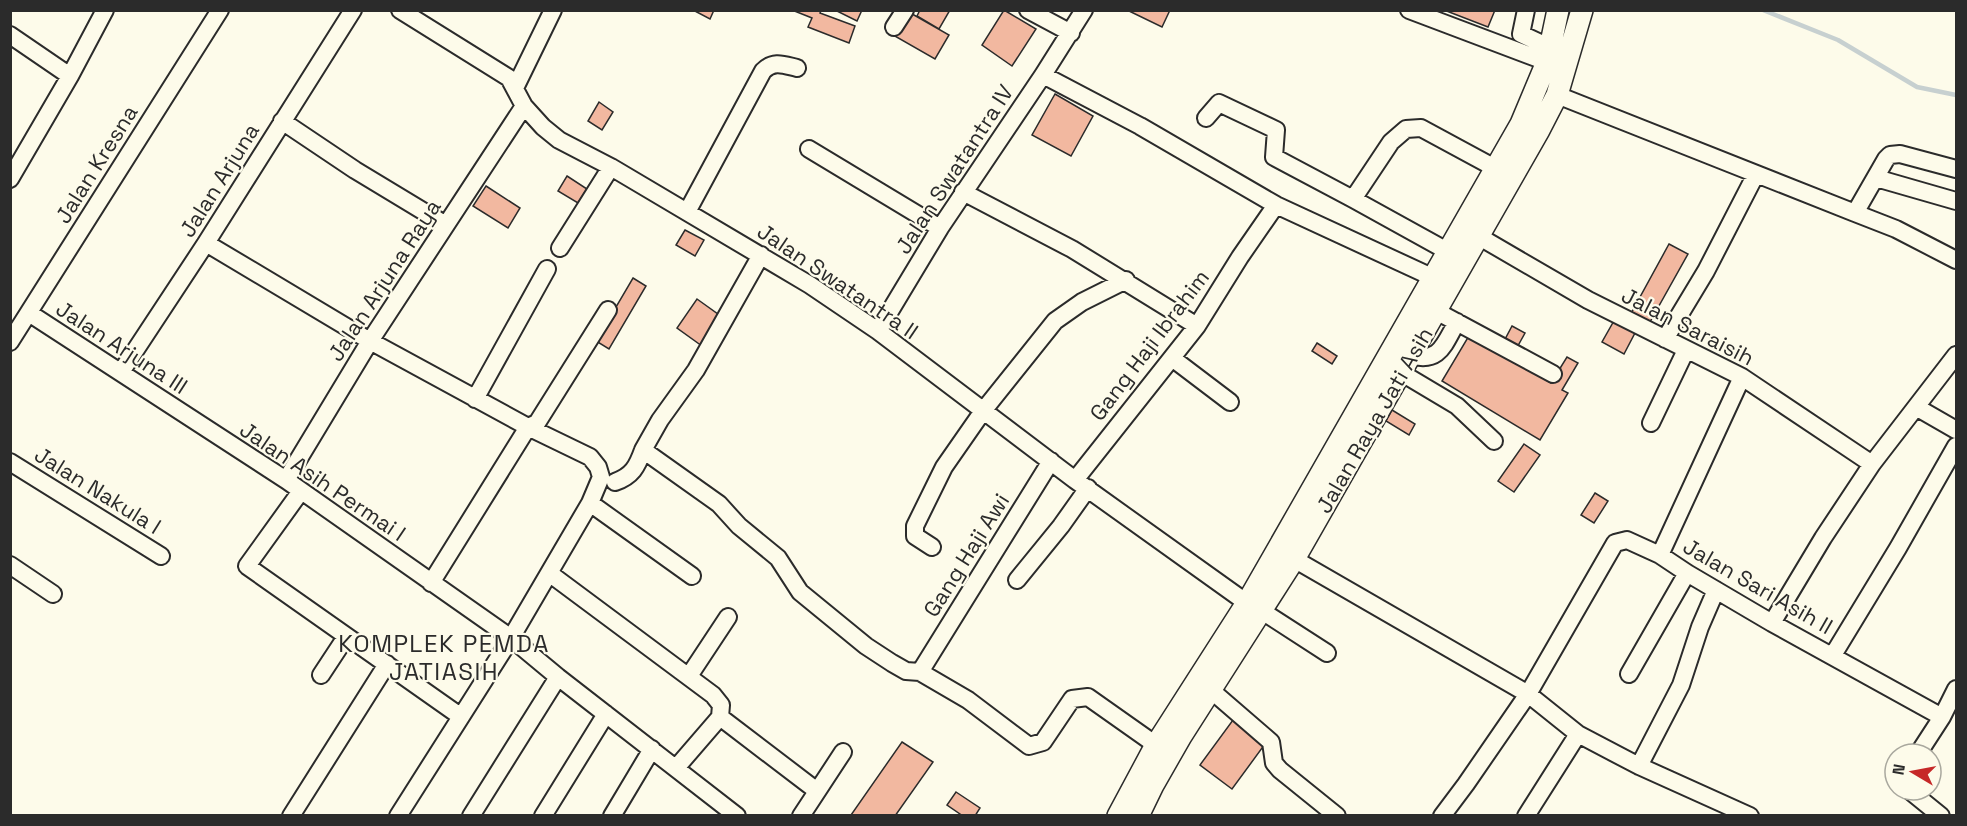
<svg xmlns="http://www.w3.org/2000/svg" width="1967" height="826" font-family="'Space Grotesk',sans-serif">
	<rect width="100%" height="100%" fill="#fdfbea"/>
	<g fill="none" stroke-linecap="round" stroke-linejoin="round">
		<path stroke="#c7d0d0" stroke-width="4.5" d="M 1763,10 L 1838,40 L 1917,87 L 1956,95"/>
	</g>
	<path fill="#f2b8a0" stroke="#2b2b2b" stroke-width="1.5" d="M 693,10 L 714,10 L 710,19 Z
		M 792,10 L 821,10 L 820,13 L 855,26 L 849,43 L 808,27 L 812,18 Z
		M 835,10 L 862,10 L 857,21 Z
		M 920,10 L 950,10 L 939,29 L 917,16 Z
		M 1004,10 L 1036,29 L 1012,66 L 982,45 Z
		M 1127,10 L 1170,10 L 1162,27 Z
		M 1444,10 L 1495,10 L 1488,27 Z
		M 907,11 L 949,35 L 935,59 L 893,35 Z
		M 1055,94 L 1093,116 L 1071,156 L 1032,135 Z
		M 599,102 L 613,112 L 602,130 L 588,121 Z
		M 567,176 L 587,189 L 578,203 L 558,191 Z
		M 486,186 L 520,208 L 508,228 L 473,206 Z
		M 685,230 L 704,240 L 695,256 L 676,245 Z
		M 1669,244 L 1688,254 L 1646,329 L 1628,319 Z
		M 633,278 L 646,286 L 609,349 L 596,341 Z
		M 697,299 L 722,317 L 702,346 L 677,328 Z
		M 1615,319 L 1636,331 L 1624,354 L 1602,342 Z
		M 1512,326 L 1525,333 L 1515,351 L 1502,345 Z
		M 1470,334 L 1551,383 L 1567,357 L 1578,363 L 1562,390 L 1568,393 L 1540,440 L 1442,381 Z
		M 1317,343 L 1337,356 L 1332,364 L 1312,351 Z
		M 1392,410 L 1415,424 L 1409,435 L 1386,421 Z
		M 1524,444 L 1540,455 L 1514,492 L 1498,481 Z
		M 1595,493 L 1608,501 L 1594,523 L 1581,515 Z
		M 1233,720 L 1265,744 L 1232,789 L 1200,765 Z
		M 902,742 L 933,762 L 895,816 L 851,815 Z
		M 956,792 L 980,808 L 975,816 L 963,816 L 947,805 Z"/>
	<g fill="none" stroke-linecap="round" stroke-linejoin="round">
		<g stroke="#2b2b2b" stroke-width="20">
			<path id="minor" d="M 400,10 L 509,78 L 524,106 L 543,127 L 559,140 L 611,167 L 810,285 L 878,331 L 1075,480 L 1247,603
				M 1028,10 L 1071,33
				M 1409,10 L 1547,62
				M 1526,10 L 1521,34 L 1551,48
				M 894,27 L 905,10
				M 10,35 L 70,76
				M 1043,75 L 1140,126 L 1276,205 L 1434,278
				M 515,88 L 553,10
				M 1557,95 L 1855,213 L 1886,159 L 1890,155 L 1900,154 L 1956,169
				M 1206,118 L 1219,103 L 1276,130 L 1274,157 L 1353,199 L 1458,257
				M 282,121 L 355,170 L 446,225
				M 809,149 L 940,228
				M 1876,178 L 1956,201
				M 10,179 L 70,76 L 105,10
				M 963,192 L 1072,249 L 1197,326
				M 1353,199 L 1391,142 L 1406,129 L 1421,128 L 1495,168
				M 687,212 L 763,71 C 774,60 784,65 797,68
				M 1855,213 L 1896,229 L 1956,260
				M 1478,236 L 1588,300 L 1742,377 L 1872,464
				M 206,243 L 370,341 L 528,427 L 590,457 L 598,467 L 601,477 L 590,503 L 511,638 L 398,816
				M 560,248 L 611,167
				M 761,255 L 696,370 L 660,420 L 643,450 L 719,504 L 739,526 L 778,558 L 800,592 L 866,646 L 892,663 L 906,671 L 920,672 L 968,700 L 1029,746 L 1043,742 L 1072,699 L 1088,697 L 1156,745
				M 1436,311 L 1553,374
				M 29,313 L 286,480 L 511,638 L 558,677 L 737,816
				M 878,331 L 940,228 L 1043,75 L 1084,10
				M 1665,339 L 1706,271 L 1756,174
				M 10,342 L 220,10
				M 1410,355 C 1440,364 1444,344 1457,322
				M 1172,358 L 1230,402
				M 121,372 L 206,243 L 353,10
				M 1400,372 L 1457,406 L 1494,441
				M 475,399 L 547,269
				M 1916,407 L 1956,430
				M 1651,423 L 1686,350
				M 10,462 L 161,556
				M 286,480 L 370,341 L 524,106
				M 1075,480 L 1197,326 L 1240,257 L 1276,205
				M 615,482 C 632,476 637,467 643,450
				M 301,491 L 247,566 L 460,716
				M 590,503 L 692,576
				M 932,547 L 915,536 L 915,526 L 944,467 L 983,411 L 1055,321 L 1082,302 L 1126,280
				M 1660,555 L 1742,377
				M 1294,559 L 1528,694 L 1578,734 L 1639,766 L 1750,816
				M 10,565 L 53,594
				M 549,573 L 713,695 L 721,705 L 720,717 L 817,791
				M 1017,580 L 1061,526 L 1088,488
				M 431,583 L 528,427 L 537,423 L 608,310
				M 1262,611 L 1327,653
				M 1772,623 L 1823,538 L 1872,464 L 1956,355
				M 1833,655 L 1898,548 L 1956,446
				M 920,672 L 1051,461
				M 1629,674 L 1687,573
				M 321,675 L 346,637
				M 689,676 L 728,617
				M 1212,691 L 1271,742 L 1274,763 L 1280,770 L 1337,816
				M 1918,754 L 1942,717 L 1956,689
				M 1639,766 L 1681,685 L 1700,627 L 1716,590
				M 676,768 L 720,717
				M 1909,790 L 1941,816
				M 291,816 L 387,664
				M 471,816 L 558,677
				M 543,816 L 606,714
				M 612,816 L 652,749
				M 801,816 L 843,752
				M 1442,816 L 1466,784 L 1528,694 L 1615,543 L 1627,540 L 1660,555 L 1687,573 L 1772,623 L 1942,717
				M 1526,816 L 1578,734"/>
		</g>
		<g stroke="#2b2b2b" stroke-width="24">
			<path id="major" d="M 1118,816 L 1156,745 L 1247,603 L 1521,124 L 1547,62 L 1558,10
				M 1138,816 L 1153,785 L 1181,736 L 1294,559 L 1539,130 L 1557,95 L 1582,10"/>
		</g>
		<use href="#minor" stroke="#fdfbea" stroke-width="16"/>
		<use href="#major" stroke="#fdfbea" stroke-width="21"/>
	</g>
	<g text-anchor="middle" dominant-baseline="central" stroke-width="4.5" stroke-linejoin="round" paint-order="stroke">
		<g font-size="22" fill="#2b2b2b" stroke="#fdfbea">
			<text transform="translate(96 164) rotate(-58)">Jalan Kresna</text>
			<text transform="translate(954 169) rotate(-57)">Jalan Swatantra IV</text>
			<text transform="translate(219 180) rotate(-58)">Jalan Arjuna</text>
			<text transform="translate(384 280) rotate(-57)">Jalan Arjuna Raya</text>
			<text transform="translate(838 281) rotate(34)">Jalan Swatantra II</text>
			<text transform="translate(1688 326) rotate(27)">Jalan Saraisih</text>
			<text transform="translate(1149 345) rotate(-53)">Gang Haji Ibrahim</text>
			<text transform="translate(122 347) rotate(33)">Jalan Arjuna III</text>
			<text transform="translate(1374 420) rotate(-60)">Jalan Raya Jati Asih</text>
			<text transform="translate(323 481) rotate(34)">Jalan Asih Permai I</text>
			<text transform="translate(98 490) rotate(32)">Jalan Nakula I</text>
			<text transform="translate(966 555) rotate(-58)">Gang Haji Awi</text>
			<text transform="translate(1758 586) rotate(30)">Jalan Sari Asih II</text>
		</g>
		<g font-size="24" letter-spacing="1.5" fill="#2b2b2b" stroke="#fdfbea">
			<text x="444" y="643">KOMPLEK PEMDA<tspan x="444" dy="28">JATIASIH</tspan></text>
		</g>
	</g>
	<rect width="1967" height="826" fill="none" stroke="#2b2b2b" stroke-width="24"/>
	<g transform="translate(1913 772) rotate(280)"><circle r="28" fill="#fdfbea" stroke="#a9a89e" stroke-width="1.5"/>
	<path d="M0-4.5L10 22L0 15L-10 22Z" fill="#c62828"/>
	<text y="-9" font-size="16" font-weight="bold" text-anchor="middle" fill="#2b2b2b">N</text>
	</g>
</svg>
